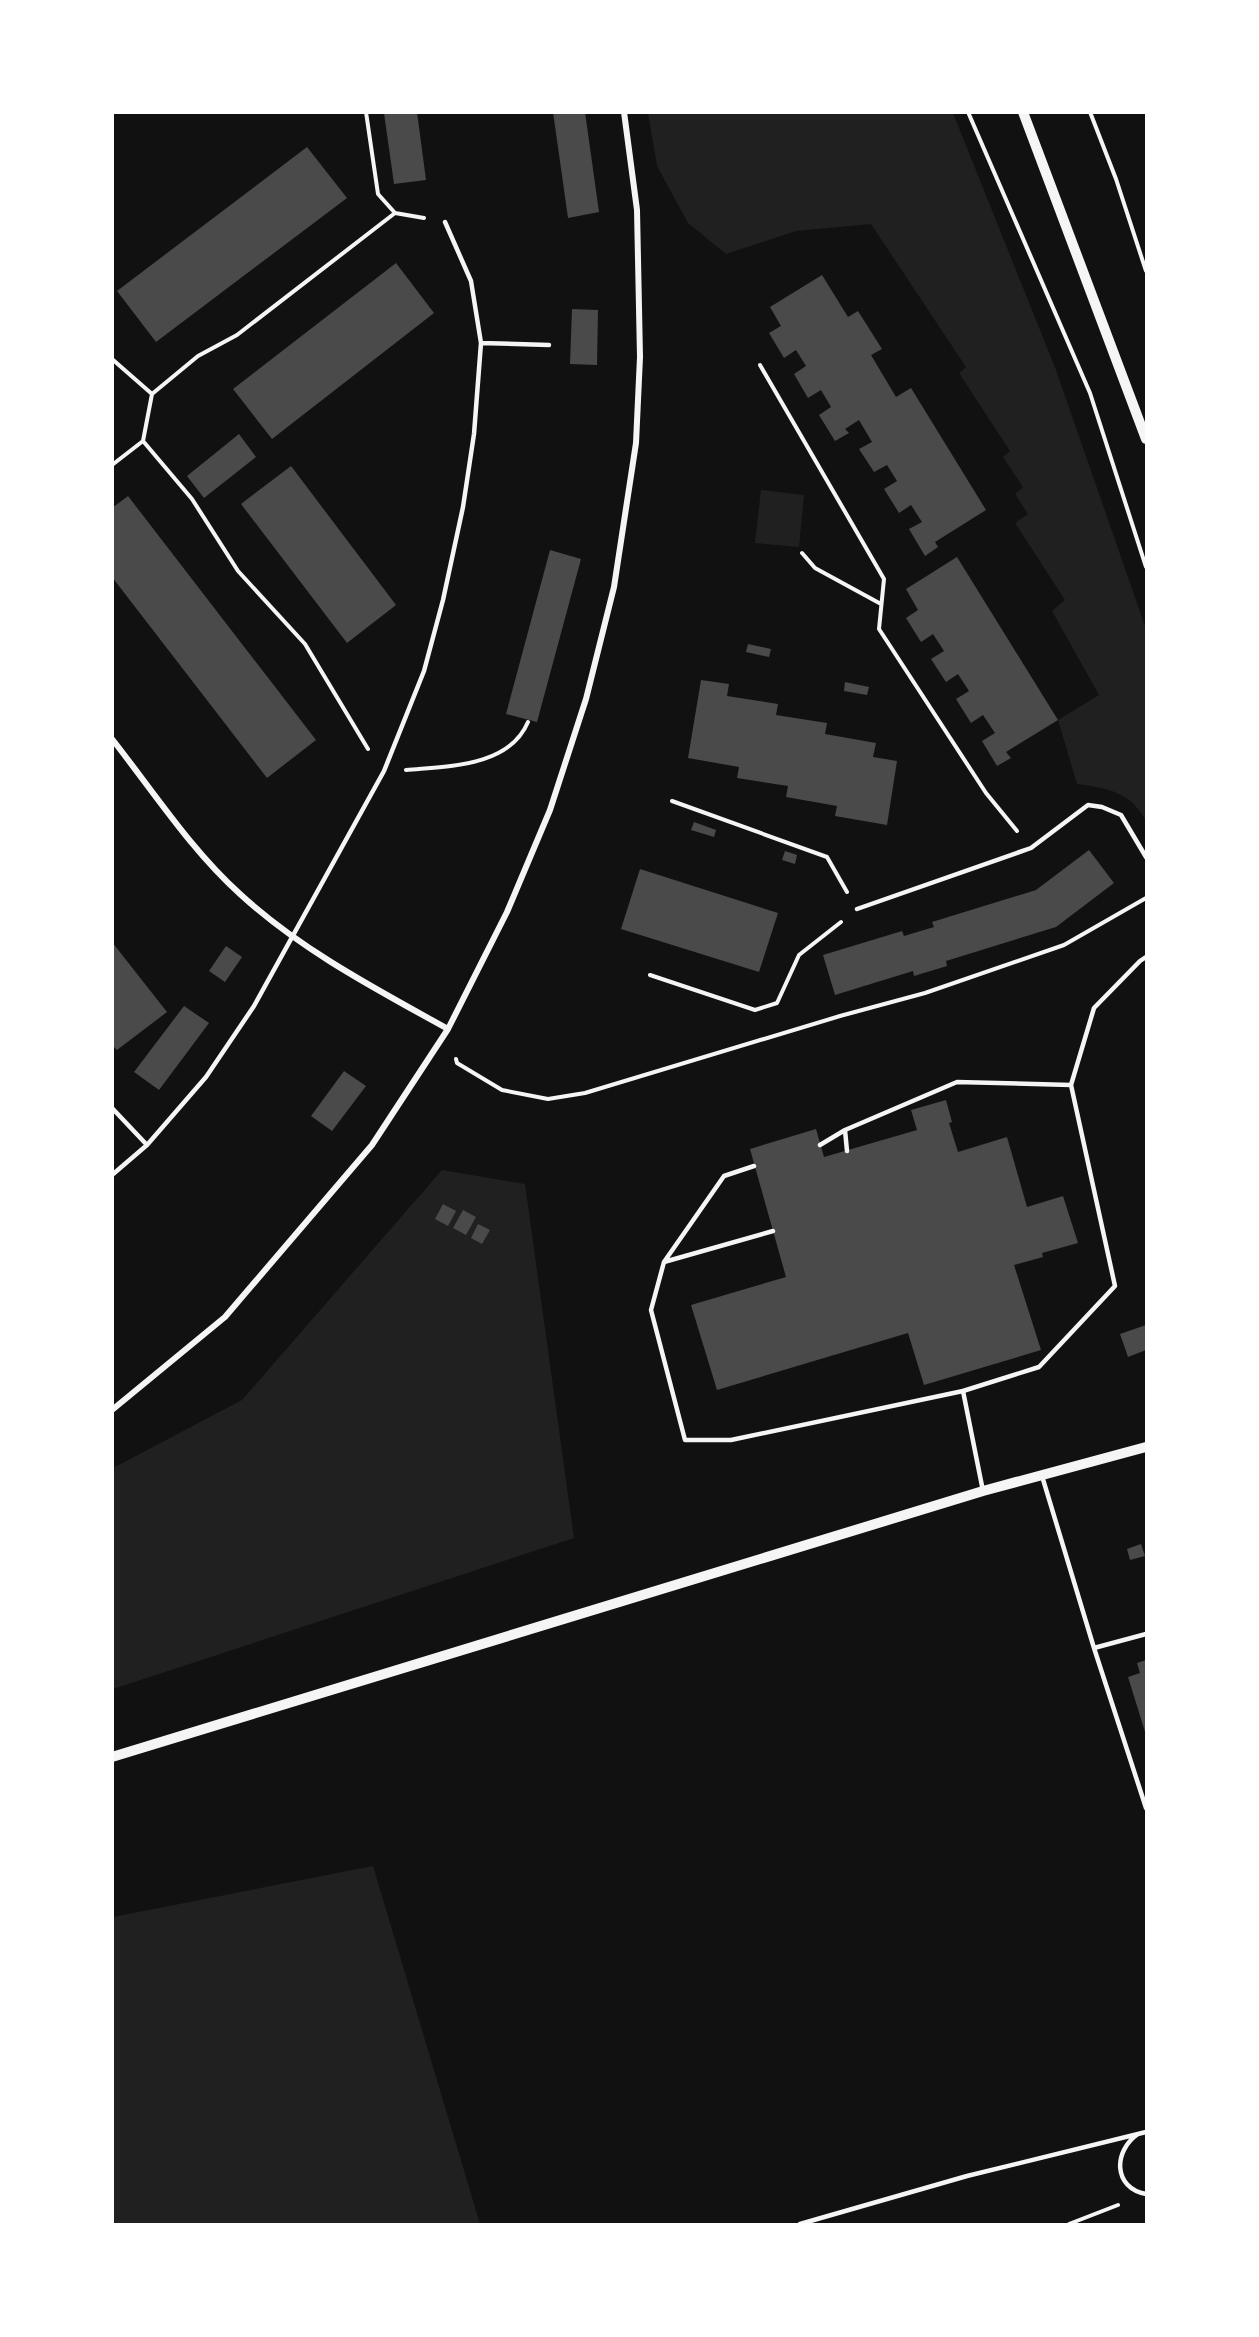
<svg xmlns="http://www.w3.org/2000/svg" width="1259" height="2337" font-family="'IBM Plex Sans',sans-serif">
	<rect width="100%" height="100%" fill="#111"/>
	<path fill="#202020" d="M 648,113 L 953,113 L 1056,370 L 1146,629 L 1146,821 C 1131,792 1107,788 1077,784 L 1058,720 L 1099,695 L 1052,611 L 1065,600 L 1015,523 L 1028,514 L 1015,494 L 1023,487 L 1003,457 L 1010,451 L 959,373 L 966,367 L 871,224 L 796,231 L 726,254 L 688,223 L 657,166 Z
		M 761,490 L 804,495 L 799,547 L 755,543 Z
		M 442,1170 L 525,1184 L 574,1538 L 113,1689 L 113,1468 L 242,1400 Z
		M 373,1866 L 480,2224 L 113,2224 L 113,1917 Z"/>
	<path fill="#4a4a4a" d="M 417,112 L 426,180 L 394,184 L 384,113 Z
		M 553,112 L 585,112 L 599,212 L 568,218 Z
		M 307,147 L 347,198 L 156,342 L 117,291 Z
		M 396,263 L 434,313 L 272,439 L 233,389 Z
		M 822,275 L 848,317 L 858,311 L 882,349 L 871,355 L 896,397 L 911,388 L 986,510 L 935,542 L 938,547 L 925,556 L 909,529 L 922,522 L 911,505 L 899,513 L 884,489 L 897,481 L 887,465 L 874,472 L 859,449 L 872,442 L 859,420 L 845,429 L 849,433 L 835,441 L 819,415 L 831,407 L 821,390 L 808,398 L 794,374 L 806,366 L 796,350 L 784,358 L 769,333 L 781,326 L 770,307 Z
		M 572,309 L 598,310 L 597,365 L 570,364 Z
		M 239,434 L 256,457 L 204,498 L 187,476 Z
		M 291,466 L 396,605 L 347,643 L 241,504 Z
		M 128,496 L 316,740 L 267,778 L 112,577 L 112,508 Z
		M 550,550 L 581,559 L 537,722 L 506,714 Z
		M 957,557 L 1058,720 L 1006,752 L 1011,758 L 997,766 L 982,741 L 995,733 L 983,715 L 971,723 L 956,699 L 969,691 L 958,674 L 946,682 L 931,659 L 944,651 L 933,634 L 921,642 L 906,618 L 918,610 L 906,589 Z
		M 748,644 L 771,649 L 769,657 L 746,652 Z
		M 701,680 L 729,684 L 727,696 L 778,704 L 776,715 L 827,723 L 825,734 L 876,743 L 873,757 L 897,761 L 887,825 L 835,816 L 837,806 L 786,797 L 788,786 L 737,778 L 739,767 L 688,758 Z
		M 845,682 L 869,687 L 867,695 L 844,691 Z
		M 694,822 L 716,830 L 714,837 L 691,830 Z
		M 1089,850 L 1114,883 L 1056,927 L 946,961 L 947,966 L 914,976 L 913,971 L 835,995 L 823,955 L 902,931 L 904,936 L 934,927 L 932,922 L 1036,890 Z
		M 785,851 L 797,855 L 795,864 L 782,860 Z
		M 640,869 L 778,913 L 759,972 L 621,929 Z
		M 112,942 L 167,1012 L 117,1050 L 112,1045 Z
		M 226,946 L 242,957 L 225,982 L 209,971 Z
		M 184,1006 L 209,1023 L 159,1090 L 134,1072 Z
		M 344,1071 L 366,1086 L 332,1131 L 311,1116 Z
		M 946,1100 L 952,1122 L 949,1123 L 958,1152 L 1007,1137 L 1027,1207 L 1063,1196 L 1078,1243 L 1042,1253 L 1043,1257 L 1014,1265 L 1041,1350 L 924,1385 L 908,1333 L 717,1390 L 691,1305 L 786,1277 L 750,1149 L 816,1129 L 824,1157 L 917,1130 L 911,1110 Z
		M 443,1204 L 456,1211 L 448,1226 L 435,1219 Z
		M 463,1210 L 476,1217 L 466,1235 L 453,1228 Z
		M 478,1224 L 490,1230 L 482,1244 L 471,1238 Z
		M 1146,1325 L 1146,1350 L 1128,1357 L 1120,1334 Z
		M 1141,1544 L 1145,1556 L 1130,1560 L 1127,1549 Z
		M 1146,1660 L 1146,1735 L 1128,1677 L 1140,1673 L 1137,1663 Z"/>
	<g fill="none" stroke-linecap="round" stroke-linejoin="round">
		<path stroke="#f5f5f5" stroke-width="4" d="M 366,112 L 378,194 L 395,213
			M 968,112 L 1090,393 L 1146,567
			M 1090,112 L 1116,179 L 1146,271
			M 112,359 L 152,394
			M 760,365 L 884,579 L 879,629 L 986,793 L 1017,831
			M 143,441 L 192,499 L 238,571 L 305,644 L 368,749
			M 112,465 L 143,441 L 152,394 L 198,356 L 237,335 L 395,213 L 424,218
			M 802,553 L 815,568 L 881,604
			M 406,770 C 448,766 509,767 528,722
			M 672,801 L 827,857 L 847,892
			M 650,975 L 755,1010 L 777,1003 L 799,955 L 841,922
			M 456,1059 L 457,1063 L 502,1090 L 548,1099 L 585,1093 L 840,1016 L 925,993 L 1064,945 L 1146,898
			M 1069,2224 L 1118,2205"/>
		<path stroke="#f5f5f5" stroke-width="4.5" d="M 481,343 L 549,345
			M 857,909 L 1031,848 L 1088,805 L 1102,807 L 1121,815 L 1146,857
			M 112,1108 L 147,1145
			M 845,1130 L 847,1151
			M 820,1145 L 845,1130 L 957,1082 L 1071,1085
			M 754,1166 L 724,1176 L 664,1262 L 651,1310 L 685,1440 L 731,1440 L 963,1391
			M 112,1175 L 147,1145 L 206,1077 L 254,1006 L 384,771 L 424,671 L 443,600 L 463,507 L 474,434 L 481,343 L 471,281 L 445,222
			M 664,1262 L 773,1231
			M 1042,1476 L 1094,1648 L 1146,1808
			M 983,1491 L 963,1391 L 1039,1367 L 1115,1286 L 1071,1085 L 1094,1008 L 1140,961 L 1146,957
			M 1094,1648 L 1146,1634
			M 1138,2134 C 1113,2151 1113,2188 1146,2194
			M 800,2224 L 967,2176 L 1146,2132"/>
		<path stroke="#f5f5f5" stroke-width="6" d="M 112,739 C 153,791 191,850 240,894 C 301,950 376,989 448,1029
			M 112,1410 L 225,1317 L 372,1145 L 448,1029 L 507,912 L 550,810 L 586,699 L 614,587 L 636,443 L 640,357 L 637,210 L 624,112"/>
		<path stroke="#f5f5f5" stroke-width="10" d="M 1023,112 L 1146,439
			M 112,1757 L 983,1491 L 1146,1447"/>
	</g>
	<rect width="1259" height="2337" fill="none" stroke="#ffffff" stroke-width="228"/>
</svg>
